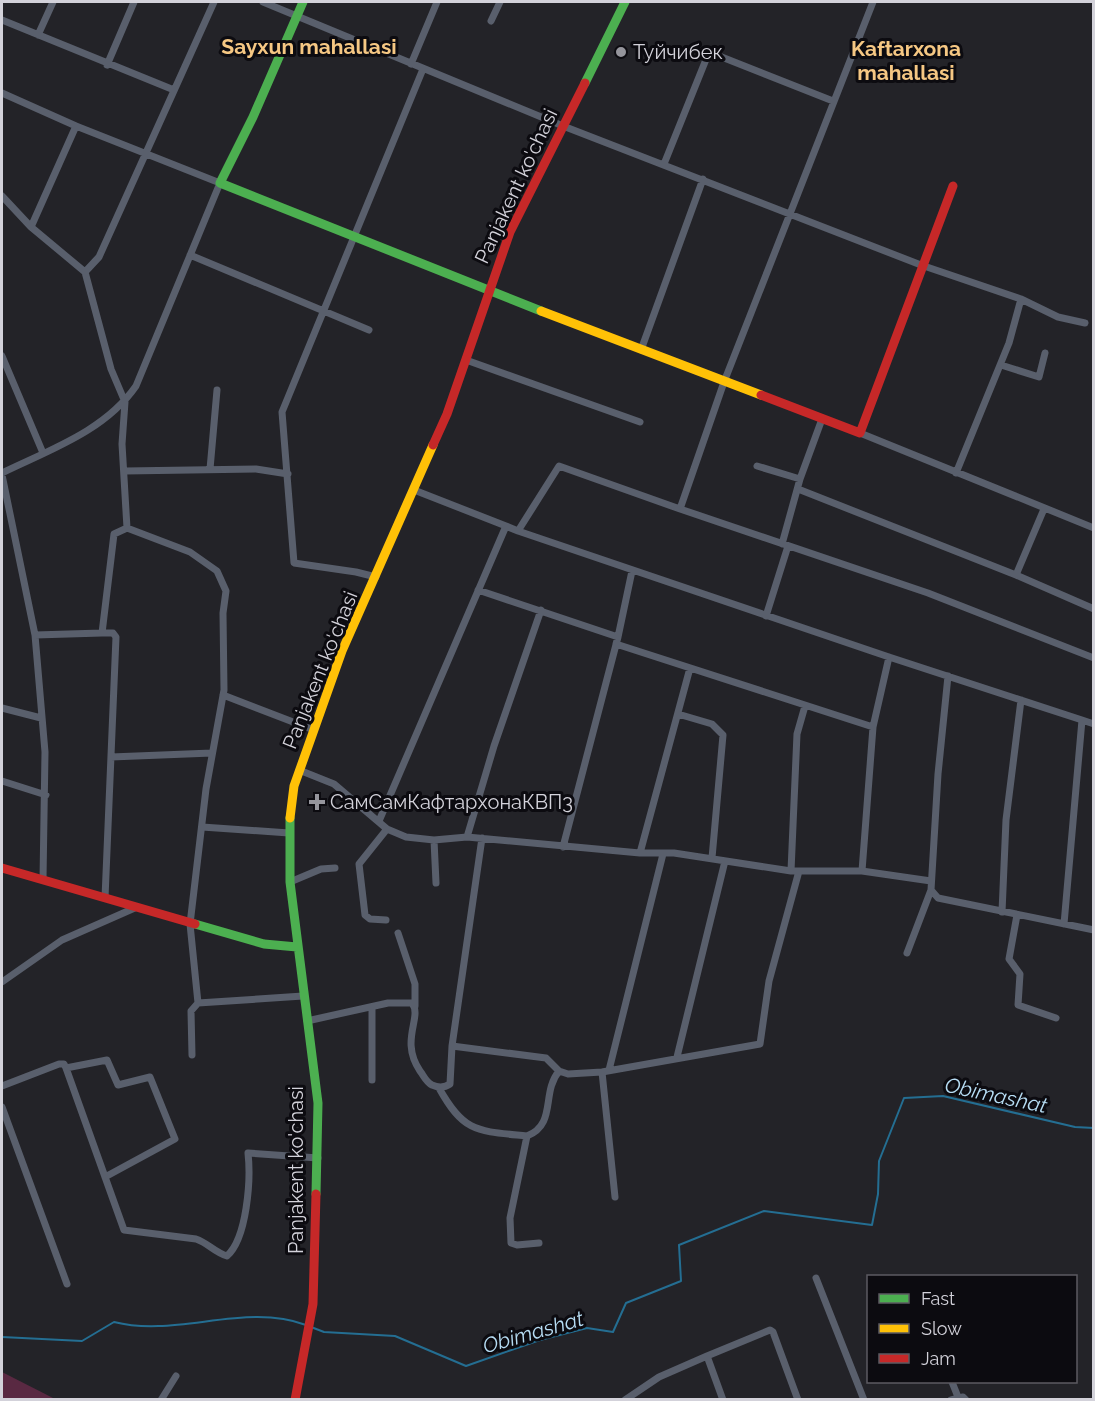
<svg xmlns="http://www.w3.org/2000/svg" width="1095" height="1401" font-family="Raleway,sans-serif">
	<rect width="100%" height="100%" fill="#232328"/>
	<path fill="#592942" d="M 2,1372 L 55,1399 L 2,1399 Z"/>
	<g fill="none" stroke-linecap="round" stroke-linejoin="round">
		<path stroke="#246e92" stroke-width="2" d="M 311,1327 L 324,1332 L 395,1336 L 466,1366 L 540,1340 L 587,1328 L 613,1332 L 626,1303 L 681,1281 L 679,1245 L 764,1211 L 872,1225 L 878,1194 L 879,1161 L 904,1098 L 943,1096 L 1075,1127 L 1094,1128
			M 2,1337 L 82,1341 L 114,1322 C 176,1338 245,1302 306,1325"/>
		<path stroke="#595f6c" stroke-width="7" d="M 263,2 L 563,126 L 921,265 L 1021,299 L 1009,343 L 956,473
			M 2,20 L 174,90
			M 491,21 L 500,2
			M 38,35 L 53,2
			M 411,64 L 437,2
			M 107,65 L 134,2
			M 2,93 L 76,126 L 220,183 L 136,386 C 105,431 49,450 2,473
			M 664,164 L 709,52 L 833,101
			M 2,196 L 31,227 L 85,272 L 111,369 L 125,402 L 122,444 L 127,528 L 190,552 L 217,571 L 226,591 L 223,613 L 224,690 L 206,789 L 190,924 L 198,1003 L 303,996
			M 31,227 L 76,126
			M 190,255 L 369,330
			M 85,272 L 99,257 L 214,2
			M 1021,299 L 1058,317 L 1085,323
			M 641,350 L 703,179
			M 2,356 L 43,453
			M 466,360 L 640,422
			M 1001,365 L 1039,377 L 1045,353
			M 860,433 L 1094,528
			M 757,466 L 800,479
			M 210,469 L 217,390
			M 125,471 L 256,469 L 288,474
			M 2,475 L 35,635 L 45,752 L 43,880
			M 798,489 L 1016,575 L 1094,609
			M 414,490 L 506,526
			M 680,509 L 928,593 L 1094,658
			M 518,531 L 889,657 L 1082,720 L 1064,924
			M 782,544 L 800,479 L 822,419
			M 1016,575 L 1044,509
			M 376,577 L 356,572 L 294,563 L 282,412 L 423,69
			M 478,590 L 618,637 L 616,644 L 873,727
			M 766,616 L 788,546
			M 35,635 L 102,633
			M 948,676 L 938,774 L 931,890 L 938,898 L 1094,930
			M 223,695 L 314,730
			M 2,708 L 41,718
			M 678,714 L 712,724 L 723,735 L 712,858
			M 1082,720 L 1094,724
			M 111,757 L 212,753
			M 299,770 L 334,784 L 387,829 L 406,837 L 434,840 L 467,837 L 640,853 L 674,853 L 791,871 L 862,871 L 931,881
			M 2,781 L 46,795
			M 379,821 L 506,526 L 518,531 L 559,466 L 680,509 L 724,382 L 873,2
			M 202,827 L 289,833
			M 467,837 L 494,746 L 541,610
			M 482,838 L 452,1046 L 546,1058 L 559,1071 L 568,1074 L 602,1072 L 760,1044 L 769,981 L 799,871
			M 434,840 L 436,883
			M 563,847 L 618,637 L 632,571
			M 640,853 L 690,668
			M 791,871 L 797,734 L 805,706
			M 862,871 L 873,727 L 889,657
			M 290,882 L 321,869 L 335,868
			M 105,898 L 116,637 L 113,633 L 102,633 L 114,534 L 127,528
			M 1002,912 L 1006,820 L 1021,700
			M 1017,915 L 1009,959 L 1020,974 L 1018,1005 L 1056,1018
			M 386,920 L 370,919 L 365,915 L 359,864 L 387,829
			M 398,933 L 415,984 L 415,1006
			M 907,953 L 931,890
			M 2,982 L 62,940 L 137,907
			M 372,1007 L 372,1080
			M 307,1021 L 388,1003 L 412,1003 C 423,1017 399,1040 420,1071 C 424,1076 426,1082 432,1085 C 439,1088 444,1088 450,1084 L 452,1046
			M 192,1055 L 191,1011 L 198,1003
			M 677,1057 L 725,861
			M 66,1068 L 124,1230 L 196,1239 C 208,1243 214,1252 227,1256 C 247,1238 251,1180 248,1153 L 318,1158
			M 609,1070 L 663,854
			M 602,1072 L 615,1197
			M 2,1086 L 59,1064 L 64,1064 L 66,1068 L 107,1060 L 118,1085 L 150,1077 L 175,1139 L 105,1177
			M 439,1088 C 464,1133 477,1131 527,1136 C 557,1124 541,1093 559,1071
			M 2,1107 L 67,1284
			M 527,1136 L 510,1218 L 511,1243 L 517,1245 L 539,1243
			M 816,1278 L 864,1400
			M 707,1356 L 770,1330 L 773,1332 L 798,1400
			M 952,1382 L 958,1397
			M 161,1400 L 176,1376
			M 625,1400 L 659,1377 L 707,1356 L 723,1400
			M 951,1400 L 963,1397 L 966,1400"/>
		<path stroke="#4caf50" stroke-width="9" d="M 303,2 L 253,117 L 220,183 L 541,311
			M 585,83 L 625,2
			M 290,818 L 290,882 L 318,1103 L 316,1194
			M 195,924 L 264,944 L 297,947"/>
		<path stroke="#ffc107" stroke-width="9" d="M 541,311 L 761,395
			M 290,818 L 294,786 L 342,651 L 433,445"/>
		<path stroke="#c62828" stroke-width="9" d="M 761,395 L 860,433 L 953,186
			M 433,445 L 447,414 L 510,232 L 585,83
			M 2,868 L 195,924
			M 295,1400 L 313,1304 L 316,1194"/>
	</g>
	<g fill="#95959c" stroke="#0c0b10" stroke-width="2">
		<circle cx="621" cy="52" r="6"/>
		<path d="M314 793h6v6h6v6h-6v6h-6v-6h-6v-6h6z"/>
	</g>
	<g text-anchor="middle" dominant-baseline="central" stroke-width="6" stroke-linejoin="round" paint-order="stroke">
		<g font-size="20" fill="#d3d2da" stroke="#0c0b10" text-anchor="start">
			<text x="633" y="52">Туйчибек</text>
			<text x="330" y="802">СамСамКафтархонаКВП3</text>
		</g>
		<g font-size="20" fill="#d3d2da" stroke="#0c0b10">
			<text transform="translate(516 186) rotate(-65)">Panjakent ko'chasi</text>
			<text transform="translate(320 670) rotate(-68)">Panjakent ko'chasi</text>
			<text transform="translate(296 1170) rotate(-90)">Panjakent ko'chasi</text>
		</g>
		<g font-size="21" font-weight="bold" fill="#f5c783" stroke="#0c0b10">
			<text x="309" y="46">Sayxun mahallasi</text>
			<text x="906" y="48">Kaftarxona<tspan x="906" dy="24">mahallasi</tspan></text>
		</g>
		<g font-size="21" font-style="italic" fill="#b6dcf3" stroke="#0c0b10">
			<text transform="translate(996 1095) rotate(12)">Obimashat</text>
			<text transform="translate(533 1332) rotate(-16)">Obimashat</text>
		</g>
	</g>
	<rect width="1095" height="1401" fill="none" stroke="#d3d2da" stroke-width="6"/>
	<rect x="867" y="1275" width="210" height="108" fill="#0c0b10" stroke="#5c5b61" stroke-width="1.5"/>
	<rect x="879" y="1294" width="30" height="9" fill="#4caf50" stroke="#5c5b61" stroke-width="1.5"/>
	<text x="921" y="1305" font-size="18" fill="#d3d2da">Fast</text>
	<rect x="879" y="1324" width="30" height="9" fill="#ffc107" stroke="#5c5b61" stroke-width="1.5"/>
	<text x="921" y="1335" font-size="18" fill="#d3d2da">Slow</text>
	<rect x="879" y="1354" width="30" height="9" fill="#c62828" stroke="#5c5b61" stroke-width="1.5"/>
	<text x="921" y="1365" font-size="18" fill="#d3d2da">Jam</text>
</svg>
